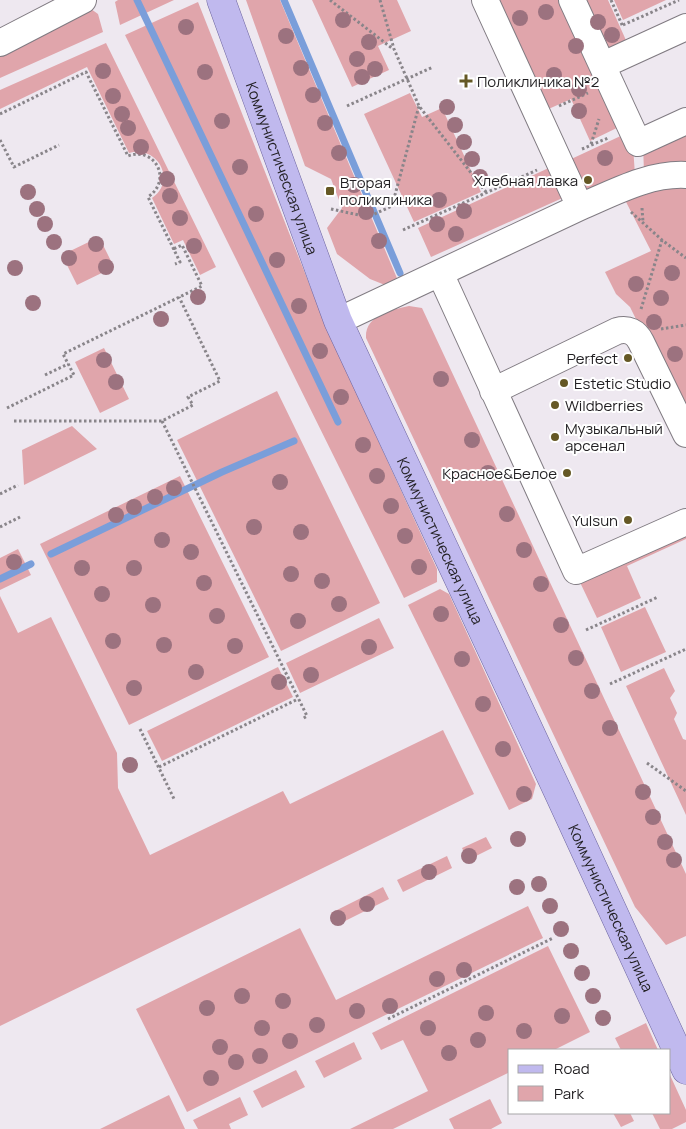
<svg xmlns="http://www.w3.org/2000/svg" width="686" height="1129" font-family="Manrope,sans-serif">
	<rect width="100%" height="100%" fill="#eee8f0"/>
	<path fill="#e0a5ab" d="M 118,0 L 174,0 L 120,25 L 115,2 Z
		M 246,0 L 280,0 L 399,283 L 390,287 L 370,279 L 337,254 L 327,228 L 342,208 L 331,179 L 305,166 Z
		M 312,0 L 397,0 L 411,31 L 378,46 L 389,70 L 352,87 Z
		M 493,0 L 565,0 L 623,125 L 590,141 L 571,99 L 544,111 Z
		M 577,0 L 608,0 L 629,47 L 600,48 Z
		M 614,0 L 666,0 L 623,20 Z
		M 198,2 L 327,329 L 437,569 L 437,582 L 404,598 L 125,35 Z
		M 91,9 L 98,14 L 103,32 L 0,78 L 0,50 Z
		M 106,43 L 216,267 L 200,275 L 183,240 L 174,244 L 152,198 C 177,181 158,145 129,153 L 87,67 L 0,109 L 0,90 Z
		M 410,93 L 422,117 L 442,108 L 481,192 L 414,222 L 364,114 Z
		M 686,126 L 686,169 L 644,172 L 643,145 Z
		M 627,133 L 633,146 L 635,175 L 583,197 L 567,161 Z
		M 553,166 L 567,196 L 431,257 L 418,228 Z
		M 686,181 L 686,401 L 683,414 L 630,307 L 616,294 L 605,272 L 651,251 L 623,196 Z
		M 99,237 L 114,267 L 77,285 L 62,255 Z
		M 409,306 L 422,308 L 686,874 L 686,936 L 666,945 L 635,907 L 366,338 C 365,315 391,310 409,306 Z
		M 104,348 L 129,399 L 100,413 L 75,362 Z
		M 277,391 L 380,603 L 281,651 L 177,440 Z
		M 72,426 L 97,449 L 24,485 L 22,450 Z
		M 180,476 L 269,657 L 129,725 L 40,544 Z
		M 686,526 L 686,539 L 627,566 L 641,598 L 597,618 L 577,576 Z
		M 18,549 L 31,575 L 0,590 L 0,558 Z
		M 440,589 L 449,594 L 536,784 L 532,799 L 509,810 L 408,605 Z
		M 0,596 L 18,633 L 51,617 L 117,753 L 118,788 L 150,855 L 283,791 L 290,804 L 443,730 L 474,794 L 0,1026 Z
		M 645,607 L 666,652 L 621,672 L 601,627 Z
		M 379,618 L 394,648 L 300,693 L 286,663 Z
		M 278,667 L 293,697 L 162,761 L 147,731 Z
		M 664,668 L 675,691 L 670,698 L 677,713 L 674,719 L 683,739 L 686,740 L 686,815 L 626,686 Z
		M 486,837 L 492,848 L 468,860 L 462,848 Z
		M 447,856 L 452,868 L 403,892 L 397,880 Z
		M 383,887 L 389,899 L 337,925 L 331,913 Z
		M 528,906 L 543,938 L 187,1112 L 136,1009 L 300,928 L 336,1000 Z
		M 548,946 L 590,1032 L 554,1050 L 510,1050 L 510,1072 L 393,1129 L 350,1129 L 428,1091 L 403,1040 L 381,1050 L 372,1033 Z
		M 646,1023 L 658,1050 L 621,1050 L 615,1038 Z
		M 354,1042 L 362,1059 L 324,1078 L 315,1061 Z
		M 296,1070 L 305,1087 L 262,1108 L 253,1091 Z
		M 670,1075 L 686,1110 L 686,1122 L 672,1129 L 660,1129 L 652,1113 L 670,1113 Z
		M 169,1095 L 185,1129 L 100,1129 Z
		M 240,1097 L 248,1115 L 229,1124 L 231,1129 L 198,1129 L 193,1120 Z
		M 490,1099 L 502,1123 L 491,1129 L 454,1129 L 449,1119 Z
		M 613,1113 L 630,1113 L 634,1121 L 621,1127 Z"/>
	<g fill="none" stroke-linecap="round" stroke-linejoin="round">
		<path stroke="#7a9eda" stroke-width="7" d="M 137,0 L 338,422
			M 284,0 L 400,273
			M 51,554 L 222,472 L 294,441
			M 0,579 L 31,564"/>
		<g stroke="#807b82" stroke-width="28">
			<path id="minor" d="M 485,0 L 580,207
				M 572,0 L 638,143 L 686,121
				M 0,43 L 83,0
				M 603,65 L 686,27
				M 440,273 L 576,571 L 686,522
				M 338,321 L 580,207 C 613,193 649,173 686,175
				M 493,391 L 617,331 C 628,328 636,332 641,342 L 686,434"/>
		</g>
		<g stroke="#6d659f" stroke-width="29">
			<g id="major">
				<path id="s1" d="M 221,0 L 338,321 L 559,794 L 686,1070"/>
			</g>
		</g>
		<path stroke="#89858a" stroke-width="3" stroke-dasharray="2.5 2.5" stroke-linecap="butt" d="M 330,0 L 393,49
			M 380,0 L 394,49 L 419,106 L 486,192
			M 611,0 L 623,27
			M 623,25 L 679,0
			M 347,106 L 433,67
			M 559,106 L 588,93
			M 0,114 L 86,72 L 128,156 C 155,146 173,180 148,197 L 180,262 L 175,264
			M 0,140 L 14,167 L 59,145
			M 591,144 L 599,119
			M 582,149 L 608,138
			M 642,208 L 643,222
			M 331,209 L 368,217 L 392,206 L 419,106
			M 631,212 L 662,240 L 686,258
			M 403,230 L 537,170
			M 641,309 L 662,240
			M 661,329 L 686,325
			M 45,375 L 68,364
			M 7,408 L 74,375 L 63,354 L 202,286 L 182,245 L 173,249
			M 14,421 L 162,421 L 193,405 L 188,397 L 220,381 L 179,297
			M 162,421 L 307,716 L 302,719
			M 0,494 L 18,485
			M 0,527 L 20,517
			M 586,630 L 658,597
			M 610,684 L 686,649
			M 140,729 L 174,799
			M 647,763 L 686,791
			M 159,767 L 298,699
			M 388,1019 L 553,938"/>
		<use href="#minor" stroke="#fff" stroke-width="26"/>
		<use href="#major" stroke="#c0b9ee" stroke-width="28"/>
	</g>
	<g fill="#9c727f">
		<circle cx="546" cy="12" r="8"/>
		<circle cx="520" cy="18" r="8"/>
		<circle cx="343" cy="20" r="8"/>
		<circle cx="598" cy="22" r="8"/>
		<circle cx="186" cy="27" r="8"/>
		<circle cx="612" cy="35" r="8"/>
		<circle cx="286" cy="36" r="8"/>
		<circle cx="369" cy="42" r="8"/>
		<circle cx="576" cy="46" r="8"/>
		<circle cx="357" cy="59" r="8"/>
		<circle cx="301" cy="68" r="8"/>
		<circle cx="375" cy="69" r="8"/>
		<circle cx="103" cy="71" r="8"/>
		<circle cx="205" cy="72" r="8"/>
		<circle cx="554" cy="75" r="8"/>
		<circle cx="362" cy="77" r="8"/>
		<circle cx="579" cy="89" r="8"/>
		<circle cx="313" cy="95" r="8"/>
		<circle cx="113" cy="96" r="8"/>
		<circle cx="447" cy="107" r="8"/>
		<circle cx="579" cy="111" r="8"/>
		<circle cx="122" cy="114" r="8"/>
		<circle cx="222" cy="121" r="8"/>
		<circle cx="325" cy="123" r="8"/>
		<circle cx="455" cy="125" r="8"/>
		<circle cx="128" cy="128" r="8"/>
		<circle cx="464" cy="142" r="8"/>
		<circle cx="141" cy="147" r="8"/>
		<circle cx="339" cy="153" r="8"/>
		<circle cx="605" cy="158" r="8"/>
		<circle cx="472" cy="159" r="8"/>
		<circle cx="240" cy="167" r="8"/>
		<circle cx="480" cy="177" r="8"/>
		<circle cx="167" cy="179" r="8"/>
		<circle cx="354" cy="185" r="8"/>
		<circle cx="28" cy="192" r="8"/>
		<circle cx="170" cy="196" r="8"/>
		<circle cx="439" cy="200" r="8"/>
		<circle cx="37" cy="209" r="8"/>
		<circle cx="464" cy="211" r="8"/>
		<circle cx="366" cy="212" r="8"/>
		<circle cx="256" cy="214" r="8"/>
		<circle cx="180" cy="218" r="8"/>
		<circle cx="45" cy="224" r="8"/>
		<circle cx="437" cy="224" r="8"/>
		<circle cx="456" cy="234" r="8"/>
		<circle cx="379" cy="241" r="8"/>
		<circle cx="54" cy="242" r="8"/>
		<circle cx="96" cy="244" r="8"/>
		<circle cx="194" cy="246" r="8"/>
		<circle cx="69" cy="258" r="8"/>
		<circle cx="277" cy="260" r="8"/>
		<circle cx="106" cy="267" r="8"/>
		<circle cx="15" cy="268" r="8"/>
		<circle cx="672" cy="273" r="8"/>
		<circle cx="636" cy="284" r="8"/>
		<circle cx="198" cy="297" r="8"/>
		<circle cx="661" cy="298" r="8"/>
		<circle cx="33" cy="303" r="8"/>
		<circle cx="299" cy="306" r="8"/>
		<circle cx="161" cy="319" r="8"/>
		<circle cx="654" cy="322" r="8"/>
		<circle cx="320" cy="351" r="8"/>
		<circle cx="675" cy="354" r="8"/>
		<circle cx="104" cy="360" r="8"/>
		<circle cx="441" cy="379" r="8"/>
		<circle cx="116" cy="382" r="8"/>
		<circle cx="341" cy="397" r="8"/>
		<circle cx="472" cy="440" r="8"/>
		<circle cx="363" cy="445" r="8"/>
		<circle cx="488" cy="473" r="8"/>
		<circle cx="377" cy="476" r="8"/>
		<circle cx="280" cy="482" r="8"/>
		<circle cx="174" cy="488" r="8"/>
		<circle cx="155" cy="497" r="8"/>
		<circle cx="391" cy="506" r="8"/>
		<circle cx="134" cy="507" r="8"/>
		<circle cx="507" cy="514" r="8"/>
		<circle cx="116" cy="515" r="8"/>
		<circle cx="254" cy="527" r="8"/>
		<circle cx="301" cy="532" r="8"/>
		<circle cx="405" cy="536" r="8"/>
		<circle cx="162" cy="540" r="8"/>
		<circle cx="524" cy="550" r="8"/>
		<circle cx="191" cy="552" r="8"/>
		<circle cx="14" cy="562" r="8"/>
		<circle cx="419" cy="567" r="8"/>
		<circle cx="82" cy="568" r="8"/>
		<circle cx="134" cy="568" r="8"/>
		<circle cx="291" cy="574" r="8"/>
		<circle cx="322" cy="581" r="8"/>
		<circle cx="204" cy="583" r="8"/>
		<circle cx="541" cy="584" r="8"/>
		<circle cx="102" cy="594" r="8"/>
		<circle cx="339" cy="604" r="8"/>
		<circle cx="153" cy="605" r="8"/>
		<circle cx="441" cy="614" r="8"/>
		<circle cx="217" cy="616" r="8"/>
		<circle cx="298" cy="621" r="8"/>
		<circle cx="561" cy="625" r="8"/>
		<circle cx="113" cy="641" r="8"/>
		<circle cx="164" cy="645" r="8"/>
		<circle cx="235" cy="646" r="8"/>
		<circle cx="369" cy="647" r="8"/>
		<circle cx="576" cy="658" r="8"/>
		<circle cx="462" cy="659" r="8"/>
		<circle cx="196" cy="672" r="8"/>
		<circle cx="311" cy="675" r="8"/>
		<circle cx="279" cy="682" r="8"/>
		<circle cx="134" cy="688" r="8"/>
		<circle cx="592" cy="691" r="8"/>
		<circle cx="483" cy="704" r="8"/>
		<circle cx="610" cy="728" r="8"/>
		<circle cx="503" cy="749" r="8"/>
		<circle cx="130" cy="765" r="8"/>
		<circle cx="643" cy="792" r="8"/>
		<circle cx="524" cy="794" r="8"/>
		<circle cx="653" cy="817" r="8"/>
		<circle cx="518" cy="839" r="8"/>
		<circle cx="665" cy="842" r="8"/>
		<circle cx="469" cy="856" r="8"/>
		<circle cx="674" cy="860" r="8"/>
		<circle cx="429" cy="872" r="8"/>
		<circle cx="539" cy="884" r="8"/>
		<circle cx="517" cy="887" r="8"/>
		<circle cx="367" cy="904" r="8"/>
		<circle cx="550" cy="906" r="8"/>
		<circle cx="338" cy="918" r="8"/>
		<circle cx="561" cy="929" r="8"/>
		<circle cx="571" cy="951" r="8"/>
		<circle cx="464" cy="970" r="8"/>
		<circle cx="582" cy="973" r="8"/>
		<circle cx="437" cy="979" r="8"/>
		<circle cx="242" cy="996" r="8"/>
		<circle cx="593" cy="996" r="8"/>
		<circle cx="283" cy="1001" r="8"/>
		<circle cx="390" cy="1006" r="8"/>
		<circle cx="207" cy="1008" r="8"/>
		<circle cx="357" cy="1011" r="8"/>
		<circle cx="486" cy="1013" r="8"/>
		<circle cx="562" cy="1016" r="8"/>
		<circle cx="603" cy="1018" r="8"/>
		<circle cx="317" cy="1025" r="8"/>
		<circle cx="262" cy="1028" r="8"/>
		<circle cx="428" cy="1028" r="8"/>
		<circle cx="524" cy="1031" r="8"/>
		<circle cx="478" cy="1040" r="8"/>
		<circle cx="290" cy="1041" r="8"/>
		<circle cx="220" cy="1047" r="8"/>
		<circle cx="449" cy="1053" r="8"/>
		<circle cx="260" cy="1056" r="8"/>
		<circle cx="236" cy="1062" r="8"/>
		<circle cx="211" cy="1078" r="8"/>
	</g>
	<g fill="#655825" stroke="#fff" stroke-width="2">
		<path d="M463.5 73.5h5v5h5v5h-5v5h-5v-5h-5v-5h5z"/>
		<circle cx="588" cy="180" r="5"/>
		<rect x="325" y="186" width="10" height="10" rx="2.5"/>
		<circle cx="628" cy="358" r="5"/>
		<circle cx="564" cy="383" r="5"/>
		<circle cx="555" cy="405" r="5"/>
		<circle cx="555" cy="437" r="5"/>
		<circle cx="567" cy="473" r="5"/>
		<circle cx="628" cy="520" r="5"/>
	</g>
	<g text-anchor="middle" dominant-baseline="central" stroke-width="4" stroke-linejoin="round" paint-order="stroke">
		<g font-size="15" fill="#211f22" stroke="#fff" text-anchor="start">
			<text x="477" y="81">Поликлиника №2</text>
			<text x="578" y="180" text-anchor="end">Хлебная лавка</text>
			<text x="340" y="182">Вторая<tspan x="340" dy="17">поликлиника</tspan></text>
			<text x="618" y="358" text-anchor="end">Perfect</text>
			<text x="574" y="383">Estetic Studio</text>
			<text x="565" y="405">Wildberries</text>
			<text x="565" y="428">Музыкальный<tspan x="565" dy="17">арсенал</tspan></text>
			<text x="557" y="473" text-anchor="end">Красное&amp;Белое</text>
			<text x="618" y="520" text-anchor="end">Yulsun</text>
		</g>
		<g font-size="15" fill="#211f22" stroke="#fff">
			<text stroke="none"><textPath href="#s1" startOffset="179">Коммунистическая улица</textPath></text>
			<text stroke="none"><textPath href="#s1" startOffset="584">Коммунистическая улица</textPath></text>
			<text stroke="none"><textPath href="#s1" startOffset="989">Коммунистическая улица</textPath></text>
		</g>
	</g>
	<rect x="508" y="1049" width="162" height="65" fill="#ffffff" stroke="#a6a5a7"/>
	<rect x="518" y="1065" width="25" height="8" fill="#c0b9ee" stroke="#a6a5a7"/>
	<text x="554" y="1074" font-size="15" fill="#211f22">Road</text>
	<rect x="518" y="1086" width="25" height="15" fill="#e0a5ab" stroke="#a6a5a7"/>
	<text x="554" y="1099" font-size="15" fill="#211f22">Park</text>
</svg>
